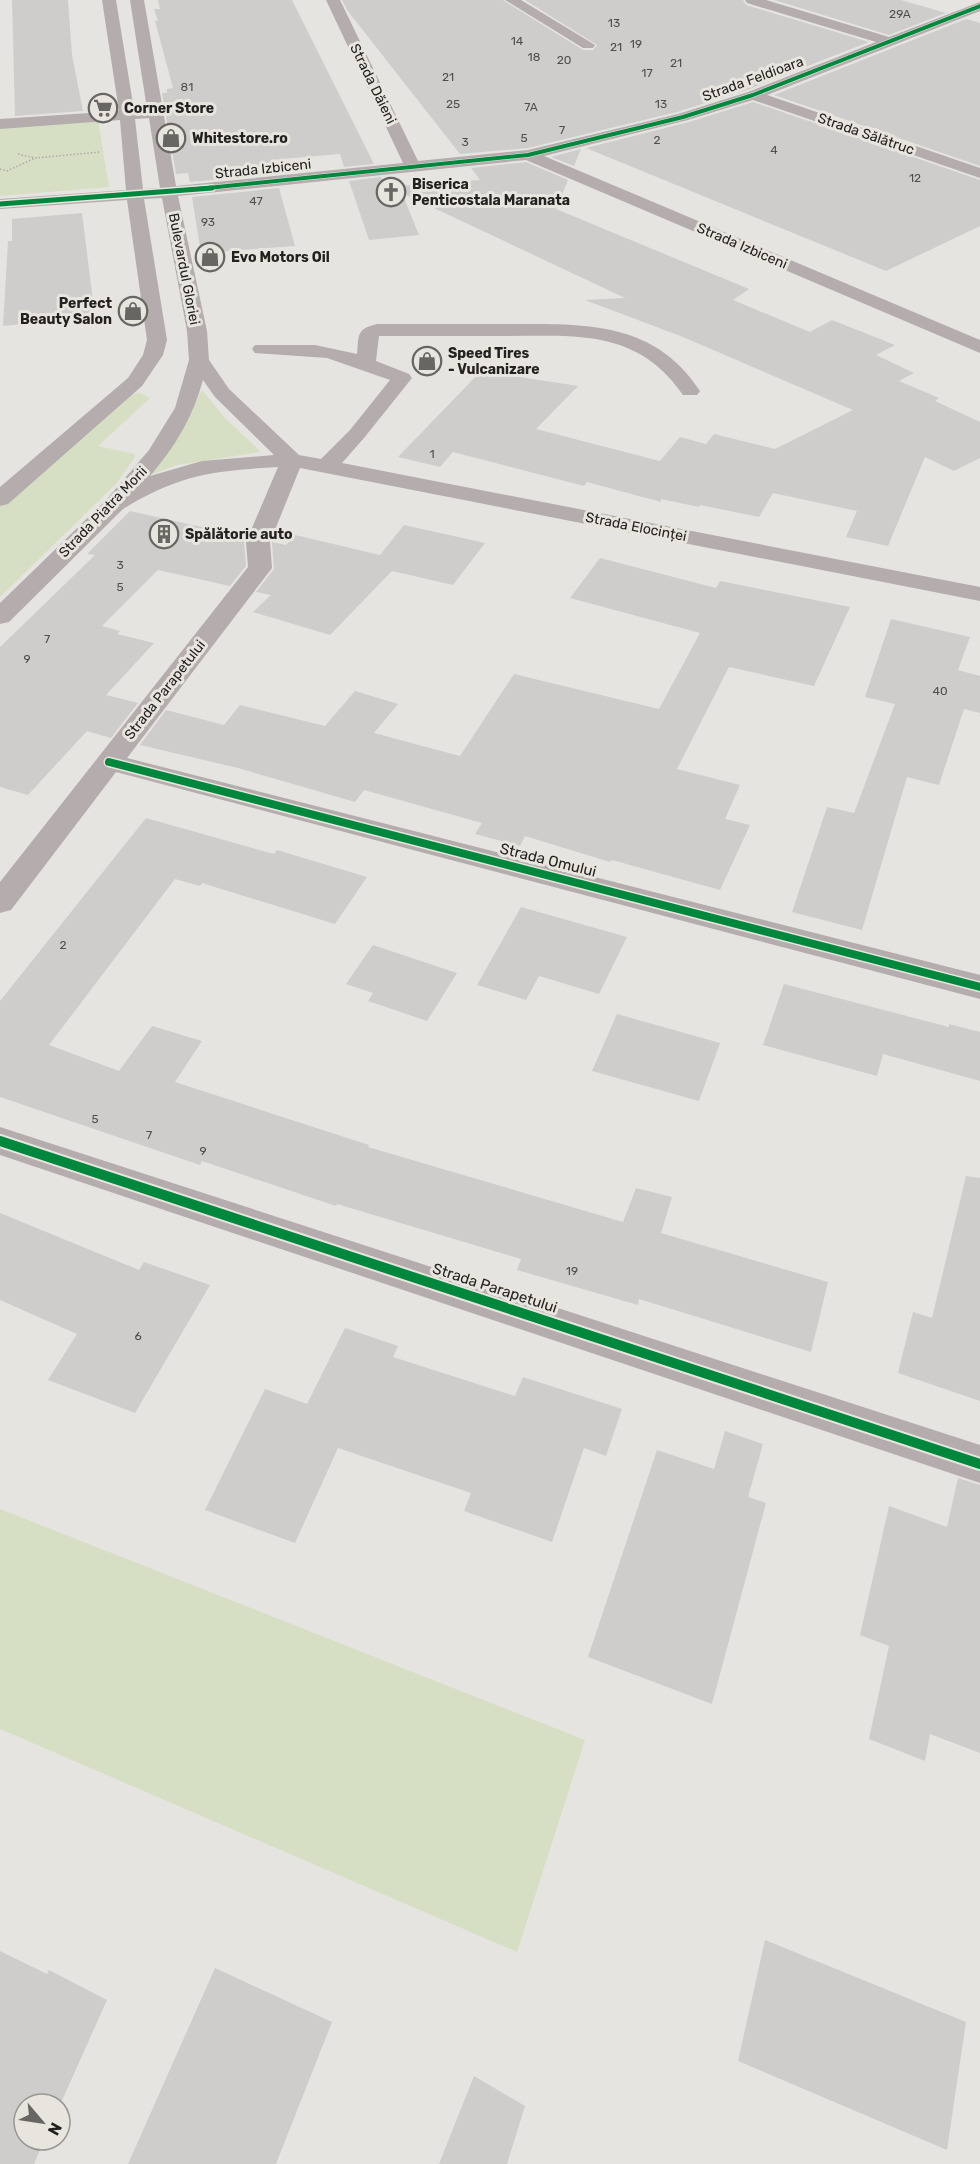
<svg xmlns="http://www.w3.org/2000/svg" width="980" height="2164" font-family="Rubik,sans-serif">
	<rect width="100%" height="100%" fill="#e5e4e0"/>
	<path fill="#d6dfc4" d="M 98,120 L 109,187 L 0,196 L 0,129 Z
		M 202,390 L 225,418 L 261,452 L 177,465 L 145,477 L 179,433 Z
		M 140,393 L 150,398 L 98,446 L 134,454 L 135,457 L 116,484 L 0,597 L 0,506 L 125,395 Z
		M 0,1509 L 585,1740 L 517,1952 L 0,1729 Z"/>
	<path fill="#cfcdcc" d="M 12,0 L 68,0 L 72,55 L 83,111 L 15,116 Z
		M 158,0 L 292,0 L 374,164 L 344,167 L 340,154 L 271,160 L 275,174 L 190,182 L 188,173 L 176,174 L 162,93 L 167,93 L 167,89 L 173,88 L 155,21 L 158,21 L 154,9 L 160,9 Z
		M 342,0 L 503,0 L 583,50 L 593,50 L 597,45 L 525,0 L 743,0 L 746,5 L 869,42 L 747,90 L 677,112 L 528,148 L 460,154 L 347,10 Z
		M 774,0 L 901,0 L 946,13 L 889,35 Z
		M 966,19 L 980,23 L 980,166 L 774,95 Z
		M 753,102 L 980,180 L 980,226 L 886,271 L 586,148 L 689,122 Z
		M 581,149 L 574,166 L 551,157 Z
		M 526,162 L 568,180 L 556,209 L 749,289 L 733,300 L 810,332 L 832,320 L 895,345 L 876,355 L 914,373 L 899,381 L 939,398 L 935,401 L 980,422 L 980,458 L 954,471 L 925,457 L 888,546 L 846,537 L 857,511 L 773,493 L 759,517 L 700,505 L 699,507 L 661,499 L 661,502 L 587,482 L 584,486 L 453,452 L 440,467 L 398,457 L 481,371 L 578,386 L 536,429 L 660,461 L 680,437 L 706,444 L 714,434 L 775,449 L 853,410 L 683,337 L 585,300 L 625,298 L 402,193 L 419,235 L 369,240 L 349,181 L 381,177 L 385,187 L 480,180 L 471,168 Z
		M 279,188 L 295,246 L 201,253 L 192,197 Z
		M 82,213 L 95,317 L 3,326 L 8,241 L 12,241 L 12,219 Z
		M 130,511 L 246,537 L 244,542 L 246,566 L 230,586 L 158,570 L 102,626 L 120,631 L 117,634 L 154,643 L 106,695 L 138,703 L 111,738 L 87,731 L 28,795 L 0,787 L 0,647 L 95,555 L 87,554 Z
		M 404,525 L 485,543 L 453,585 L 392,571 L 330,635 L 253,612 L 271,595 L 256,592 L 274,569 L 272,542 L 286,545 L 295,535 L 380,555 Z
		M 600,558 L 716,588 L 720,581 L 850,607 L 814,686 L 729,667 L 677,769 L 740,785 L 725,819 L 750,825 L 720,890 L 612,860 L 610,862 L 525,836 L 520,846 L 475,834 L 482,823 L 364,790 L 355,802 L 238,768 L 140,745 L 166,710 L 224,725 L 240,705 L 325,726 L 355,691 L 398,704 L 374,733 L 460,756 L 514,674 L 659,709 L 700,633 L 570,598 Z
		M 891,619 L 970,637 L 958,670 L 980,676 L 980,713 L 964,709 L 939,785 L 907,777 L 862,930 L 792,912 L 827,807 L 854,813 L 895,704 L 865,697 Z
		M 146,818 L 274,854 L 277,850 L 367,877 L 335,924 L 202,883 L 200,886 L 175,879 L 49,1045 L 119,1071 L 152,1026 L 202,1041 L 175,1082 L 369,1145 L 368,1147 L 623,1222 L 636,1188 L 672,1197 L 661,1233 L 828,1282 L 811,1352 L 639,1299 L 638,1305 L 517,1270 L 521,1259 L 337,1204 L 336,1206 L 202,1161 L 200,1165 L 0,1097 L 0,1001 Z
		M 521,907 L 627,937 L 599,994 L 539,976 L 526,1000 L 477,985 Z
		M 373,945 L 457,973 L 427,1021 L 368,1001 L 373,993 L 346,984 Z
		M 784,984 L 949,1027 L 949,1024 L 980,1032 L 980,1081 L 883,1054 L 877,1076 L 763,1045 Z
		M 617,1014 L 720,1043 L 699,1101 L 592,1071 Z
		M 966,1176 L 980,1178 L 980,1401 L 898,1373 L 913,1312 L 932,1318 Z
		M 0,1213 L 139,1270 L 144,1262 L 210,1285 L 135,1413 L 48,1380 L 77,1334 L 0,1300 Z
		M 345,1328 L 398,1346 L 393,1357 L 515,1396 L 523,1377 L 622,1409 L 606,1456 L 584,1448 L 552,1542 L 464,1511 L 471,1493 L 338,1448 L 295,1543 L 205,1510 L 265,1389 L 307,1404 Z
		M 725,1431 L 763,1444 L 748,1497 L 766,1503 L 712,1704 L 588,1657 L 657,1450 L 714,1469 Z
		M 958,1478 L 980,1485 L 980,1753 L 930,1734 L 925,1761 L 869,1739 L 889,1646 L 860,1635 L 889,1506 L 947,1527 Z
		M 765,1940 L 966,2022 L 947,2150 L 738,2061 Z
		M 0,1951 L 47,1974 L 49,1970 L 107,2000 L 60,2105 L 24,2104 L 24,2140 L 44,2140 L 34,2164 L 0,2164 Z
		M 215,1968 L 332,2022 L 276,2164 L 128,2164 Z
		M 474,2076 L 525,2106 L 507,2164 L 439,2164 Z"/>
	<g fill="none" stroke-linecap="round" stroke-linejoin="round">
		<path stroke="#afaaa9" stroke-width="1.5" stroke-dasharray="1.5 2" stroke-linecap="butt" d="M 18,154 L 35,158 L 100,152
			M 0,169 L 7,171 L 35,158"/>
		<path fill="#b5acad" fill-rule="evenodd" d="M 102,0 L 116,0 L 134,110 L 147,109 L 130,0 L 144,0 L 176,186 L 403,163 L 326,0 L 340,0 L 418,161 L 528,150 L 678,114 L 748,92 L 876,42 L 747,3 L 745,0 L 766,0 L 889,37 L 980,2 L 980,11 L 767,95 L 980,168 L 980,178 L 753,100 L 688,120 L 544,156 L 980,340 L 980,353 L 526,160 L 178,196 L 207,331 L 209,360 L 229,389 L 299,455 L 321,459 L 350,430 L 390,380 L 327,358 L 255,353 L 252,349 L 255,345 L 315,345 L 357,354 C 359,335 356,329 377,324 C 419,324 460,324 502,324 C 578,324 653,318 700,391 L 697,395 L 683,395 C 637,328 575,336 503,336 C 461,336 420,336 379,336 L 376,361 L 409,374 L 412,378 L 364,438 L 342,463 L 980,587 L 980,601 L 300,468 L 270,542 L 272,568 L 127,758 L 980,975 L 980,999 L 116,772 L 11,910 L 0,913 L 0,882 L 248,567 L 246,542 L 278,467 C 213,471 180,474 123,509 L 9,622 L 0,624 L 0,603 L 107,499 L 149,450 L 175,408 L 189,360 L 187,331 L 162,198 L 144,199 L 167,340 L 163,355 L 142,386 L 8,504 L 0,506 L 0,487 L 128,378 L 143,355 L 147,340 L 127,200 L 0,209 L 0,199 L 126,190 L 120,120 L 0,129 L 0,119 L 119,111 ZM 149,118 L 160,188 L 143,189 L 135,119 ZM 203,380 L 215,397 L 274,455 L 202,461 L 150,476 C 175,447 193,417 203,380 Z
			M 505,0 L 521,0 L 595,45 L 593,48 L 583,48 Z
			M 0,1127 L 980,1445 L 980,1483 L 0,1155 Z"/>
		<g stroke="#e7e5de" stroke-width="5">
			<path id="cycleway-far3" d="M 198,189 L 528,155 L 683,117 L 753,95 L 980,6"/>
		</g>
		<g stroke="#e7e5de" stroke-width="8">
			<path id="cycleway-far2" d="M 0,204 L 212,188"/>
		</g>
		<g stroke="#e7e5de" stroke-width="11">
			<path id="cycleway-far1" d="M 109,762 L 980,987"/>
		</g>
		<g stroke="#e7e5de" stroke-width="14">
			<path id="cycleway" d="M 0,1141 L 980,1464"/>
		</g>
		<use href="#cycleway-far3" stroke="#00873e" stroke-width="4"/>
		<use href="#cycleway-far2" stroke="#00873e" stroke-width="5"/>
		<use href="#cycleway-far1" stroke="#00873e" stroke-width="8"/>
		<use href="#cycleway" stroke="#00873e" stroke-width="10"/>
	</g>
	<defs>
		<g id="supermarket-ring" transform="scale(1.5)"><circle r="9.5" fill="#e7e5de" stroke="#676663" stroke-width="1.5"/><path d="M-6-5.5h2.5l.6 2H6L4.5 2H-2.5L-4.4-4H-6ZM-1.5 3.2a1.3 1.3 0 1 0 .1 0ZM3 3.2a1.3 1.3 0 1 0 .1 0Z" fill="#676663"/></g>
		<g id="shop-ring" transform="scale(1.5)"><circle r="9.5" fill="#e7e5de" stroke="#676663" stroke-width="1.5"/><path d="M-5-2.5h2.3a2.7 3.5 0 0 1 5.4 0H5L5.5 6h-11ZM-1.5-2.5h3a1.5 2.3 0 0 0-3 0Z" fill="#676663"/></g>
		<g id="church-ring" transform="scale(1.5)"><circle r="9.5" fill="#e7e5de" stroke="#676663" stroke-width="1.5"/><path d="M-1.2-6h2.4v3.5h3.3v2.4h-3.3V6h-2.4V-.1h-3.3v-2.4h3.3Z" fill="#676663"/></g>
		<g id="building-ring" transform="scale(1.5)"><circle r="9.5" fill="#e7e5de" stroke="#676663" stroke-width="1.5"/><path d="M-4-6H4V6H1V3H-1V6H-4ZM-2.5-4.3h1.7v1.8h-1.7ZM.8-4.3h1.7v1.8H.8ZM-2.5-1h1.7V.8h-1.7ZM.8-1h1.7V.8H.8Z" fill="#676663"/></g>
	</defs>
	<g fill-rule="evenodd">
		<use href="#supermarket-ring" x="103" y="108"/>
		<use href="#shop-ring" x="171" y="138"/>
		<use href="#church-ring" x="391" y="192"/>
		<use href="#shop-ring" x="210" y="257"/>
		<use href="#shop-ring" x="133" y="311"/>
		<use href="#shop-ring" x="427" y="361"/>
		<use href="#building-ring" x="164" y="534"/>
	</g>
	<g text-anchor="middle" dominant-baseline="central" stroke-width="6" stroke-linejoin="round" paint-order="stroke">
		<g font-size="12" fill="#504e4d">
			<text x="900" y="14">29A</text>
			<text x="614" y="23">13</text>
			<text x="517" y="41">14</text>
			<text x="636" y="44">19</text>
			<text x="616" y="47">21</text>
			<text x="534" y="57">18</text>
			<text x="564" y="60">20</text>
			<text x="676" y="63">21</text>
			<text x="647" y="73">17</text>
			<text x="448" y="77">21</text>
			<text x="187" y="87">81</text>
			<text x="453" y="104">25</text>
			<text x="661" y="104">13</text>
			<text x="531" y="107">7A</text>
			<text x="562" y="130">7</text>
			<text x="524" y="138">5</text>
			<text x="657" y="140">2</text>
			<text x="465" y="142">3</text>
			<text x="774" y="150">4</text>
			<text x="915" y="178">12</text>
			<text x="256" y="201">47</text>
			<text x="208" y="222">93</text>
			<text x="432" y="454">1</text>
			<text x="120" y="565">3</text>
			<text x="120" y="587">5</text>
			<text x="47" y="639">7</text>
			<text x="27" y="659">9</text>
			<text x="940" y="691">40</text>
			<text x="63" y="945">2</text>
			<text x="95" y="1119">5</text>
			<text x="149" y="1135">7</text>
			<text x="203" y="1151">9</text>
			<text x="572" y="1271">19</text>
			<text x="138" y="1336">6</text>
		</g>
		<g font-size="14" fill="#232220" stroke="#e7e5de">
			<text transform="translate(753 79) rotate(-20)">Strada Feldioara</text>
			<text transform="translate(373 84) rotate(64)">Strada Dăieni</text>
			<text transform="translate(866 134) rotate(19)">Strada Sălătruc</text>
			<text transform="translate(263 169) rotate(-6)">Strada Izbiceni</text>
			<text transform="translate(742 246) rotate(23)">Strada Izbiceni</text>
			<text transform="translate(184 269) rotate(79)">Bulevardul Gloriei</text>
			<text transform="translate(103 512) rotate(-46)">Strada Piatra Morii</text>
			<text transform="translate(636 527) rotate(11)">Strada Elocinței</text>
			<text transform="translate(165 690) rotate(-52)">Strada Parapetului</text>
		</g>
		<g font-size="14" font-weight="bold" fill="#232220" stroke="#e7e5de" text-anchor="start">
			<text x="124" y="108">Corner Store</text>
			<text x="192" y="138">Whitestore.ro</text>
			<text x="412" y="184">Biserica<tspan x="412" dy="16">Penticostala Maranata</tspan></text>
			<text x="231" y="257">Evo Motors Oil</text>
			<text x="112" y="303" text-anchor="end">Perfect<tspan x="112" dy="16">Beauty Salon</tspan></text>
			<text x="448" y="353">Speed Tires<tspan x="448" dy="16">- Vulcanizare</tspan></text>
			<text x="185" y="534">Spălătorie auto</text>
		</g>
		<g font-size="15" fill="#232220" stroke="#e7e5de">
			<text transform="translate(548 860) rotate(14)">Strada Omului</text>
			<text transform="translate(495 1288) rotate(18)">Strada Parapetului</text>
		</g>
	</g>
	<g transform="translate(42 2122) rotate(119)"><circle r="28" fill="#e7e5de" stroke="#999792" stroke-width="1.5"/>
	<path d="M0-4.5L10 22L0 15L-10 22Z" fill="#676663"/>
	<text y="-9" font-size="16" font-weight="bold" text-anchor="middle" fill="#232220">N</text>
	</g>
</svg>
